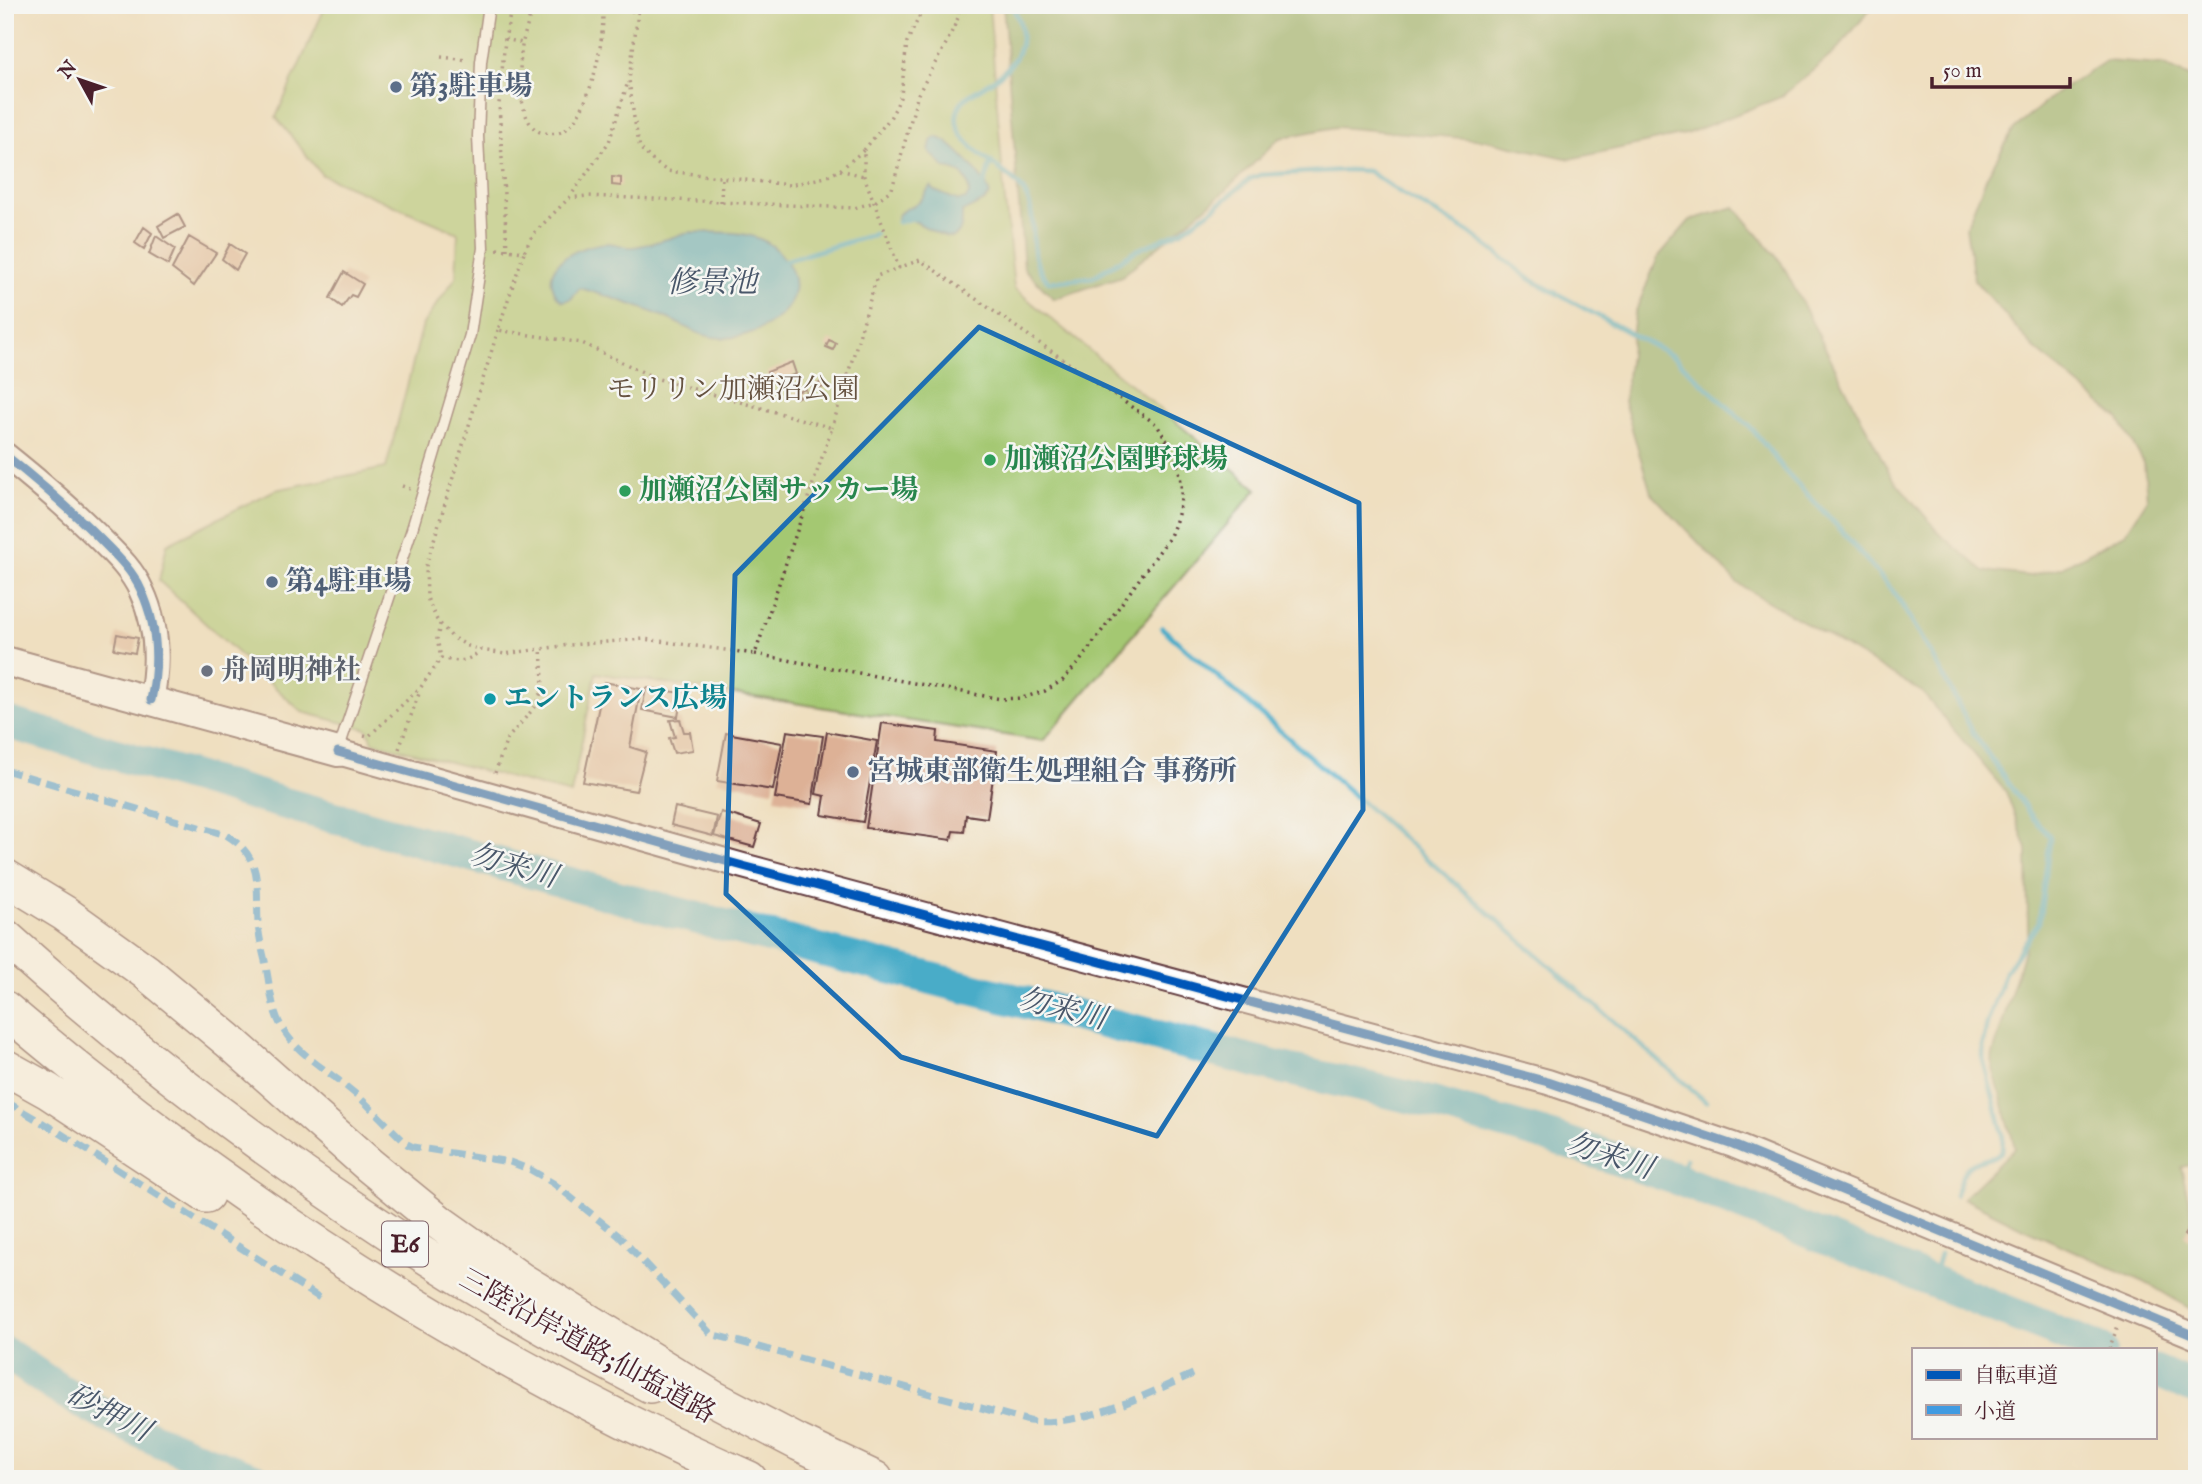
<svg xmlns="http://www.w3.org/2000/svg" width="2202" height="1484" font-family="'IM FELL English','Noto Serif JP',serif">
	<rect width="100%" height="100%" fill="#f6f6f2"/>
	<filter id="ink" filterUnits="userSpaceOnUse"><feTurbulence type="fractalNoise" baseFrequency=".0143" numOctaves="2"/><feDisplacementMap in="SourceGraphic" scale="14" xChannelSelector="R" yChannelSelector="G"/><feConvolveMatrix kernelMatrix="1 2 1 2 8 2 1 2 1" color-interpolation-filters="sRGB"/></filter>
	<filter id="wash" filterUnits="userSpaceOnUse"><feTurbulence type="fractalNoise" baseFrequency=".00686" numOctaves="4" result="noise"/><feDisplacementMap in="SourceGraphic" scale="28" xChannelSelector="R" yChannelSelector="G"/><feGaussianBlur stdDeviation="1.57" result="paint"/><feColorMatrix in="noise" values="0 0 0 0 0 0 0 0 0 0 0 0 0 0 0 0 0 1.4 0 .05"/><feComposite in="paint" operator="in"/></filter>
	<g filter="url(#wash)">
		<rect width="100%" height="100%" fill="#efdfc0"/>
		<path fill="#a4c872" stroke="#77744e" stroke-width="2" d="M 326,5 L 989,5 L 1004,191 L 1014,288 L 1257,489 L 1043,741 L 596,673 L 571,794 L 373,742 L 367,729 L 302,712 L 159,581 L 167,544 L 275,490 L 386,468 L 423,324 L 456,277 L 458,233 L 322,175 L 276,117 Z"/>
		<path fill="#83ac64" stroke="#666648" stroke-width="2" d="M 1003,5 L 1874,5 L 1835,52 L 1781,97 L 1686,134 L 1570,159 L 1485,140 L 1336,127 L 1280,138 L 1224,192 L 1122,276 L 1054,299 L 1024,269 Z
			M 2106,61 L 2162,65 L 2197,80 L 2197,1164 L 2181,1167 L 2197,1236 L 2197,1313 L 2152,1286 L 2025,1229 L 1963,1198 L 2015,1148 L 1991,1061 L 2028,937 L 2027,849 L 2006,792 L 1922,692 L 1737,583 L 1651,493 L 1624,402 L 1635,313 L 1658,257 L 1690,220 L 1735,207 L 1781,262 L 1891,476 L 1943,537 L 1984,571 L 2031,576 L 2062,567 L 2125,534 L 2147,500 L 2144,463 L 2118,418 L 2033,347 L 1974,280 L 1966,227 L 1987,176 L 2014,129 L 2055,94 Z"/>
		<path fill="#48acc8" stroke="#49667a" stroke-width="2" d="M 935,137 C 950,138 987,180 990,195 L 985,201 L 962,212 C 964,256 935,231 914,221 C 908,219 903,220 897,220 L 897,217 C 902,207 914,208 921,200 C 925,195 926,191 931,186 L 935,191 L 959,201 L 966,199 L 969,194 C 970,177 960,170 945,168 L 929,151 L 931,141 Z
			M 691,232 C 714,233 739,230 760,239 C 771,243 778,250 785,259 C 817,303 762,339 721,338 C 701,337 688,328 671,320 C 642,307 610,297 580,288 L 571,299 L 563,301 C 556,297 554,292 552,284 C 547,258 587,244 607,243 C 616,243 625,248 633,247 C 653,244 672,237 691,232 Z"/>
		<g fill="none" stroke-linecap="round" stroke-linejoin="round">
			<path stroke="#48acc8" stroke-width="5" d="M 1012,5 C 1014,11 1019,18 1020,25 C 1027,56 1004,74 981,88 C 970,95 960,99 957,114 C 951,147 1008,167 1024,192 C 1042,221 1022,255 1049,282 L 1093,277 L 1135,251 L 1181,231 L 1213,209 L 1250,179 L 1260,175 L 1348,170 L 1368,171 L 1396,190 L 1469,232 L 1530,279 L 1674,357 L 1753,430 L 1785,471 L 1841,530 L 1896,595 L 1933,657 L 1975,736 L 2033,818 L 2049,835 L 2050,840 L 2039,922 L 2005,972 L 1987,1024 L 1983,1043 L 1983,1060 L 2003,1134 L 2002,1151 C 1991,1162 1976,1158 1967,1168 C 1961,1174 1959,1187 1955,1195
				M 983,189 L 991,161
				M 898,222 L 916,218
				M 781,262 L 875,234
				M 1162,628 L 1706,1102
				M 1677,1179 L 1686,1159
				M 1932,1281 L 1940,1254"/>
			<path stroke="#48acc8" stroke-width="33" d="M 5,722 L 276,801 L 669,911 L 1277,1067 L 1418,1099 L 1541,1134 L 1677,1179 L 2101,1349
				M 5,1353 C 24,1364 40,1378 59,1389 C 120,1426 188,1455 256,1479
				M 2155,1371 L 2197,1389"/>
		</g>
		<g id="blocks">
			<path fill="#ddb196" d="M 612,177 L 621,178 L 621,186 L 612,185 Z
				M 178,214 L 185,227 L 164,238 L 158,226 Z
				M 144,227 L 152,233 L 144,249 L 135,243 Z
				M 156,236 L 175,249 L 168,265 L 149,254 Z
				M 189,237 L 216,253 L 194,286 L 172,269 Z
				M 230,244 L 245,254 L 236,270 L 222,259 Z
				M 344,272 L 363,284 L 356,297 L 351,295 L 342,307 L 330,298 Z
				M 829,340 L 836,343 L 833,350 L 826,347 Z
				M 792,362 L 796,374 L 771,383 L 767,372 Z
				M 822,382 L 824,387 L 814,391 L 812,386 Z
				M 806,389 L 807,394 L 795,398 L 793,393 Z
				M 117,634 L 138,638 L 135,653 L 114,649 Z
				M 604,682 L 641,689 L 630,747 L 646,752 L 636,791 L 583,782 Z
				M 646,688 L 682,693 L 678,717 L 642,710 Z
				M 680,719 L 684,732 L 690,732 L 693,750 L 674,753 L 669,738 L 675,737 L 670,720 Z
				M 882,723 L 938,731 L 937,742 L 997,751 L 987,818 L 966,815 L 964,832 L 953,831 L 951,840 L 866,828 Z
				M 787,731 L 823,736 L 812,804 L 775,798 Z
				M 827,732 L 877,741 L 863,822 L 822,815 L 825,796 L 816,794 Z
				M 726,733 L 782,743 L 773,790 L 717,781 Z
				M 675,807 L 717,817 L 713,836 L 671,825 Z
				M 721,812 L 761,824 L 754,847 L 714,836 Z
				M 2197,1215 L 2197,1245 L 2184,1235 Z"/>
		</g>
	</g>
	<g filter="url(#ink)">
		<use href="#blocks" fill-opacity="0" stroke="#633c41" stroke-width="2"/>
		<g fill="none" stroke-linecap="round" stroke-linejoin="round">
			<g stroke="#633c41" stroke-width="13">
				<path id="service" d="M 338,751 L 412,529 L 470,335 L 483,248 L 478,136 L 481,62 L 489,5"/>
			</g>
			<g stroke="#633c41" stroke-width="28">
				<path id="tertiary" d="M 5,455 C 40,483 74,512 105,544 C 119,558 133,572 141,590 C 158,626 159,663 151,700
					M 338,752 L 743,866 L 1548,1082 L 1733,1145 L 2197,1337"/>
			</g>
			<g stroke="#633c41" stroke-width="32">
				<path id="secondary" d="M 5,661 L 338,752"/>
			</g>
			<g stroke="#633c41" stroke-width="38">
				<path id="motorway" d="M 5,877 L 64,913 L 146,972 L 228,1040 L 369,1165 L 440,1223 L 522,1281 L 711,1397 L 799,1443 L 875,1479
					M 5,937 C 201,1113 417,1264 650,1385
					M 5,1009 C 229,1200 479,1360 749,1479
					M 5,1067 L 48,1091 L 206,1195"/>
			</g>
			<path stroke="#633c41" stroke-width="3.5" stroke-dasharray="2 5" stroke-linecap="butt" d="M 533,5 C 530,17 526,29 523,41 C 518,63 516,129 544,133 C 551,134 559,134 565,130 C 590,114 607,34 602,5
				M 639,5 L 629,80 L 634,118 L 640,148 L 653,161 L 667,171 L 790,185 L 826,177 L 840,170 L 864,150 L 864,176 L 899,268
				M 603,11 L 639,11
				M 505,39 L 522,43
				M 441,57 L 467,60
				M 864,150 L 890,118 L 896,107 L 901,95 L 907,42 L 925,5
				M 840,170 L 864,176
				M 569,198 L 609,142 L 628,82
				M 721,202 L 722,177
				M 497,249 L 524,252 L 533,234 L 569,198 L 588,196 L 854,208 L 875,202 L 892,189 L 918,94 L 947,42 L 958,18 L 959,5
				M 507,250 L 499,104 L 505,39 L 512,5
				M 498,330 L 426,566 L 427,598 L 437,620 L 452,637 L 468,646 L 481,650 L 505,654 L 569,645 L 644,639 L 755,654 L 832,428 L 655,378 L 582,343 L 498,330 L 524,252
				M 402,486 L 410,489
				M 440,624 L 437,639 L 441,658
				M 755,654 L 1001,699 L 1022,698 L 1045,691 L 1063,680 L 1080,661 L 1169,538 C 1190,494 1183,462 1156,424 L 920,260 L 877,276 L 832,428
				M 364,736 L 368,737 L 421,687 L 441,658 C 459,662 466,663 481,650
				M 399,749 L 420,691
				M 495,773 L 507,739 L 535,707 L 541,693 L 543,679 L 541,649
				M 2109,1349 L 2118,1326"/>
			<use href="#service" stroke="#fff" stroke-width="10"/>
			<use href="#tertiary" stroke="#fff" stroke-width="24"/>
			<use href="#secondary" stroke="#fff" stroke-width="28"/>
			<use href="#motorway" stroke="#fff" stroke-width="35"/>
			<path stroke="#409be1" stroke-width="7" stroke-dasharray="14 7" stroke-linecap="butt" d="M 5,770 L 226,835 C 264,858 256,885 258,924 C 259,936 262,949 265,961 C 268,976 270,993 274,1008 C 284,1048 323,1066 353,1092 C 372,1108 389,1127 407,1144 L 413,1147 L 510,1162 L 531,1170 L 553,1183 L 619,1236 L 711,1334 L 1029,1421 C 1084,1427 1144,1395 1193,1374
				M 5,1101 L 60,1133 L 320,1298"/>
			<g stroke="#f6f6f2" stroke-width="13">
				<path id="cycleway" d="M 5,455 C 40,483 74,512 105,544 C 119,558 133,572 141,590 C 158,626 159,663 151,700
					M 338,752 L 743,866 L 1548,1082 L 1733,1145 L 2197,1337"/>
			</g>
			<use href="#cycleway" stroke="#0057b8" stroke-width="9"/>
		</g>
	</g>
	<path d="M0 0H2202V1484H0ZM 979,327 L 1359,503 L 1363,810 L 1157,1136 L 901,1057 L 726,894 L 735,575 Z" fill="#efdfc0" fill-opacity=".55" fill-rule="evenodd"/>
	<path fill="none" stroke="#1f6fb2" stroke-width="5" stroke-linejoin="round" d="M 979,327 L 1359,503 L 1363,810 L 1157,1136 L 901,1057 L 726,894 L 735,575 Z"/>
	<g fill="#5c6f8a" stroke="#f6f6f2" stroke-width="2.5">
		<circle cx="396" cy="87" r="7"/>
		<circle cx="272" cy="582" r="7"/>
		<circle cx="853" cy="772" r="7"/>
	</g>
	<g fill="#2e9e5b" stroke="#f6f6f2" stroke-width="2.5">
		<circle cx="990" cy="460" r="7"/>
		<circle cx="625" cy="491" r="7"/>
	</g>
	<circle fill="#6b7280" stroke="#f6f6f2" stroke-width="2.5" cx="207" cy="671" r="7"/>
	<circle fill="#0f9aa8" stroke="#f6f6f2" stroke-width="2.5" cx="490" cy="699" r="7"/>
	<g text-anchor="middle" dominant-baseline="central" stroke-width="5" stroke-linejoin="round" paint-order="stroke">
		<rect fill="#f6f6f2" stroke="#7e6067" stroke-width="2" x="382" y="1221.5" width="46" height="45" rx="5"/>
		<g font-size="26" font-weight="bold" fill="#4a1f2b">
			<text x="405" y="1244">E6</text>
		</g>
		<g font-size="28" font-weight="bold" fill="#4e5e75" stroke="#f6f6f2" text-anchor="start">
			<text x="410" y="87">第3駐車場</text>
			<text x="286" y="582">第4駐車場</text>
			<text x="867" y="772">宮城東部衛生処理組合 事務所</text>
		</g>
		<g font-size="28" fill="#655240" stroke="#f6f6f2">
			<text x="733" y="390">モリリン加瀬沼公園</text>
		</g>
		<g font-size="28" font-weight="bold" fill="#27864d" stroke="#f6f6f2" text-anchor="start">
			<text x="1004" y="460">加瀬沼公園野球場</text>
			<text x="639" y="491">加瀬沼公園サッカー場</text>
		</g>
		<g font-size="28" font-weight="bold" fill="#5b616d" stroke="#f6f6f2" text-anchor="start">
			<text x="221" y="671">舟岡明神社</text>
		</g>
		<g font-size="28" font-weight="bold" fill="#0d838f" stroke="#f6f6f2" text-anchor="start">
			<text x="504" y="699">エントランス広場</text>
		</g>
		<g font-size="28" fill="#4a1f2b" stroke="#f6f6f2">
			<text transform="translate(587 1347) rotate(29)">三陸沿岸道路;仙塩道路</text>
		</g>
		<g font-size="30" font-style="italic" fill="#49576a" stroke="#f6f6f2">
			<text x="712" y="284">修景池</text>
			<text transform="translate(513 867) rotate(16)">勿来川</text>
			<text transform="translate(1062 1010) rotate(14)">勿来川</text>
			<text transform="translate(1609 1157) rotate(18)">勿来川</text>
			<text transform="translate(108 1414) rotate(27)">砂押川</text>
		</g>
	</g>
	<rect width="2202" height="1484" fill="none" stroke="#f6f6f2" stroke-width="28"/>
	<rect x="1912" y="1348" width="245" height="91" fill="#f6f6f2" stroke="#b1a0a2" stroke-width="2"/>
	<rect x="1926" y="1370" width="35" height="10" fill="#0057b8" stroke="#b1a0a2" stroke-width="2"/>
	<text x="1974" y="1382" font-size="21" fill="#4a1f2b">自転車道</text>
	<rect x="1926" y="1405" width="35" height="10" fill="#409be1" stroke="#b1a0a2" stroke-width="2"/>
	<text x="1974" y="1418" font-size="21" fill="#4a1f2b">小道</text>
	<g transform="translate(80 80) rotate(310)" stroke="#f6f6f2" stroke-width="5" paint-order="stroke">
	<path d="M0-5L12 26L0 18L-12 26Z" fill="#4a1f2b"/>
	<text y="-10" font-size="19" font-weight="bold" text-anchor="middle" fill="#4a1f2b">N</text>
	</g>
	<path d="M1932 77v10h138v-10" fill="none" stroke="#4a1f2b" stroke-width="3.5"/>
	<text x="1943" y="77" font-size="21" fill="#4a1f2b" stroke="#f6f6f2" stroke-width="5" paint-order="stroke">50 m</text>
</svg>
